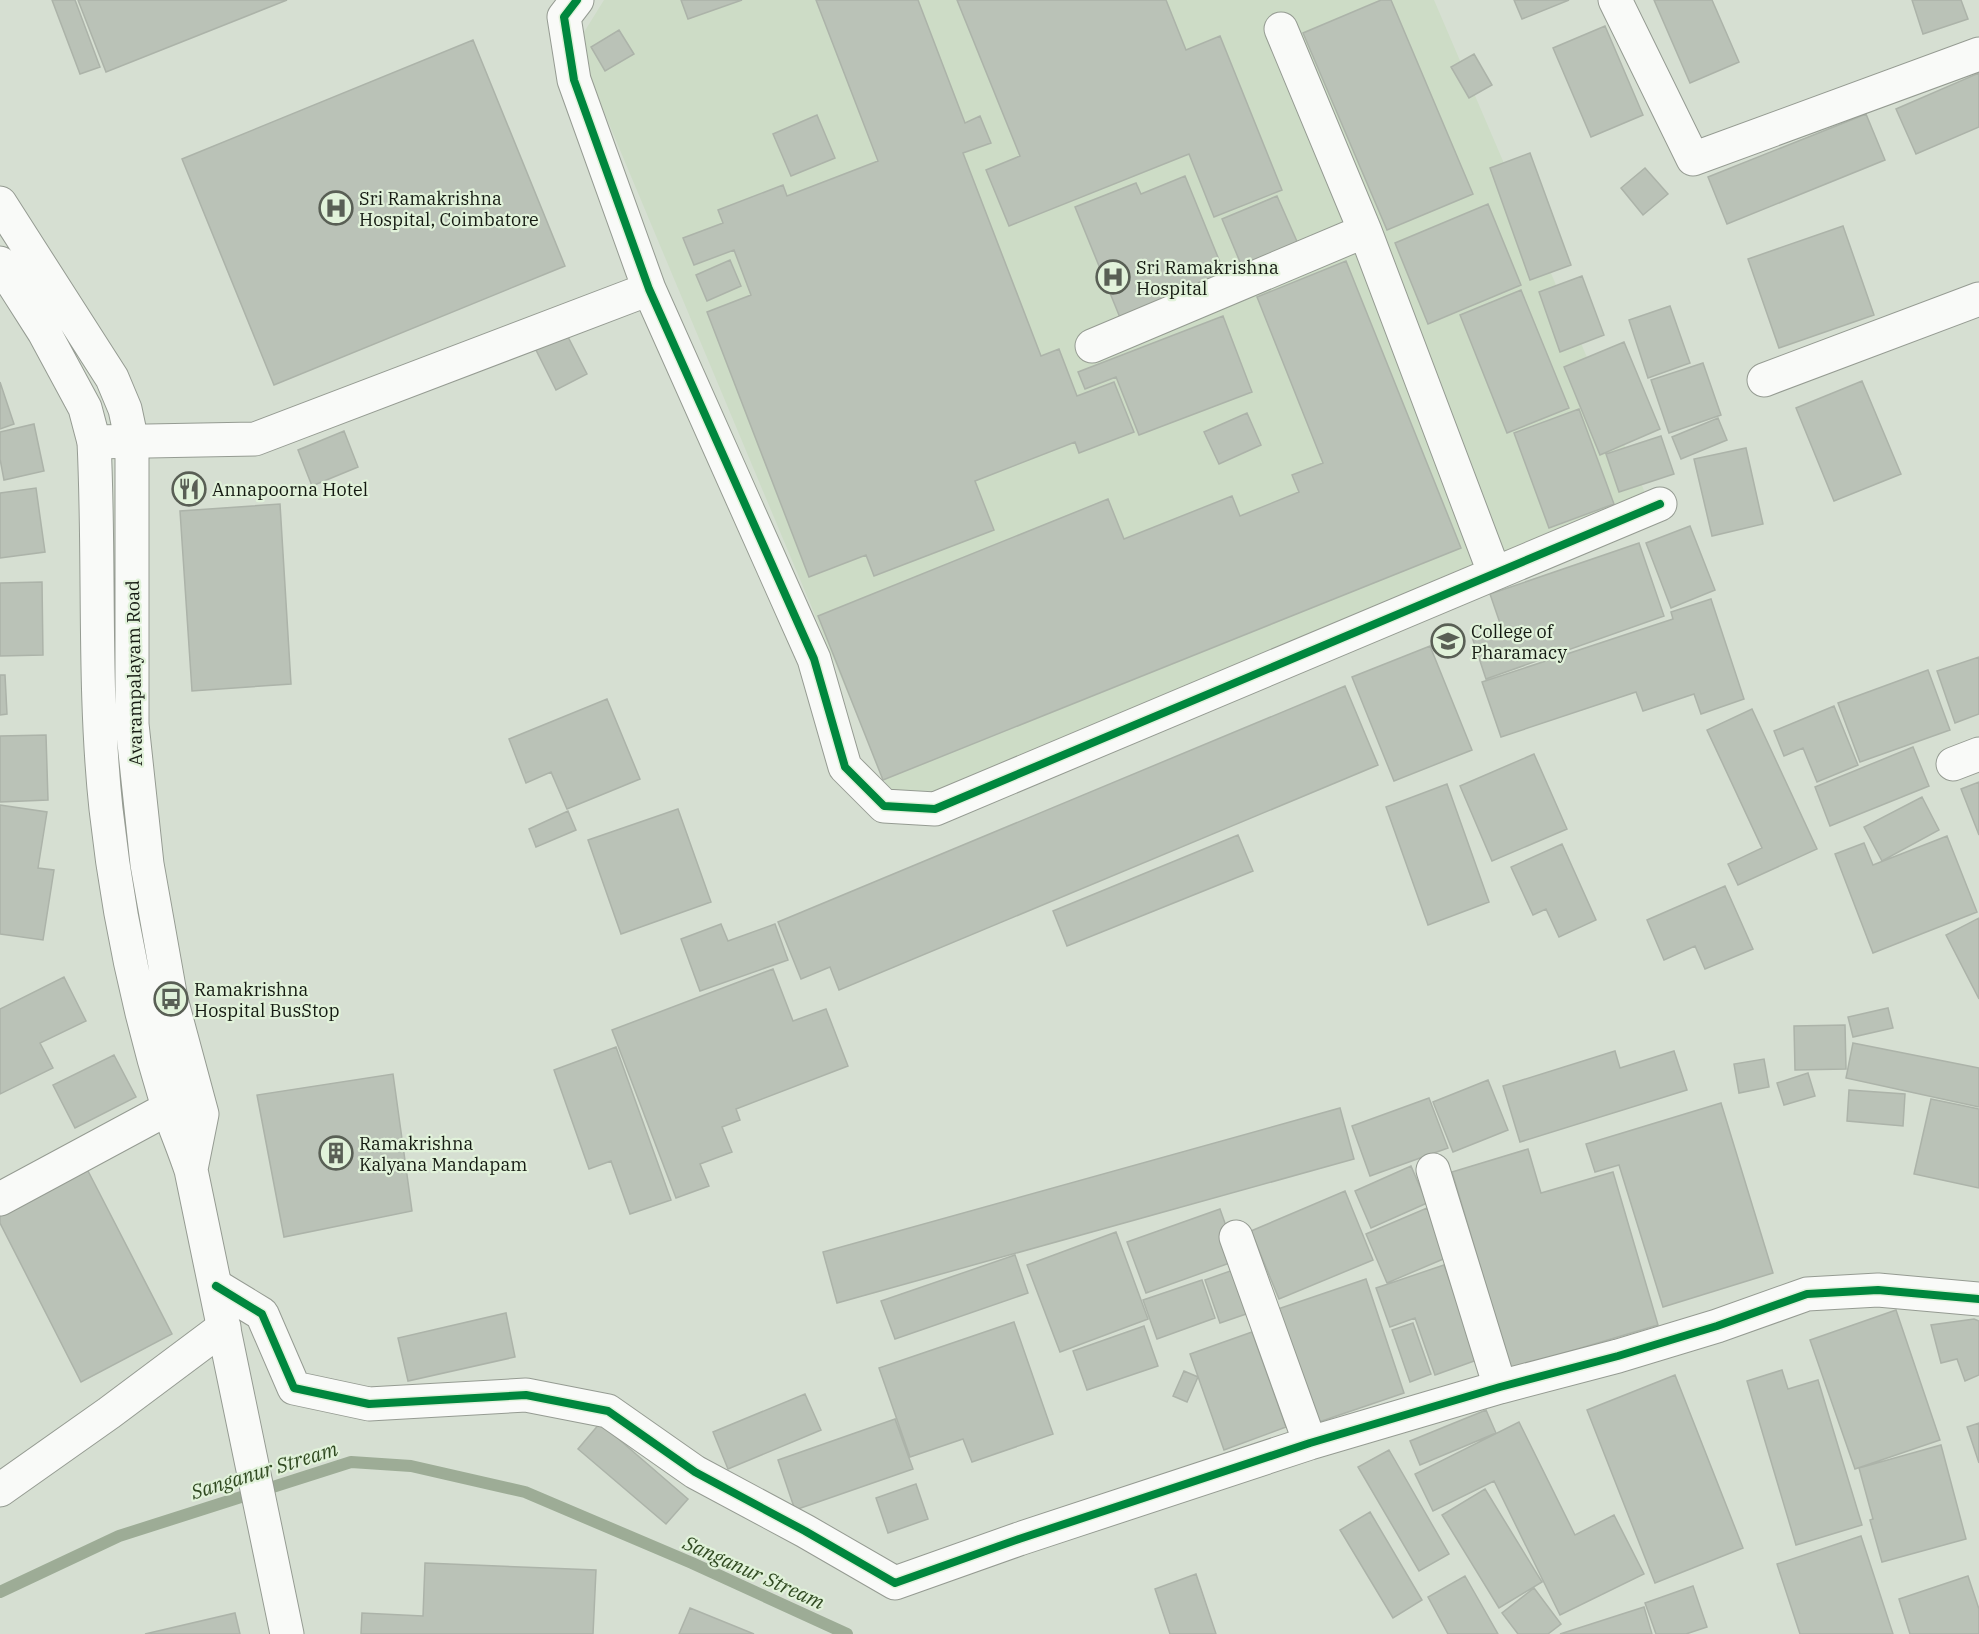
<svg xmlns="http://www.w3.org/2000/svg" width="1979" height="1634" font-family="'IBM Plex Serif',serif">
	<rect width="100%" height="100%" fill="#d6dfd2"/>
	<path fill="#cddcc6" d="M 604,0 L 1434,0 L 1652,509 L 903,825 L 576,45 Z"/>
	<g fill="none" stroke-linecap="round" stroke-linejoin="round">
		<path stroke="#9dac96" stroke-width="12" d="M 0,1592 L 119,1536 L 351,1462 L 411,1466 L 525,1492 L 692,1563 L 847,1634"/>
	</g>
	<path fill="#bac2b7" stroke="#acb3a9" stroke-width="1.5" d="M 52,0 L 75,0 L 100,67 L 80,74 Z
		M 78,0 L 287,0 L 106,72 Z
		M 681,0 L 742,0 L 688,19 Z
		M 816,0 L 918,0 L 965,123 L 980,116 L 991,143 L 963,153 L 1041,356 L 1059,349 L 1077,396 L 1114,382 L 1134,432 L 1079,453 L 1075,442 L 975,481 L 994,530 L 874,576 L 866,555 L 809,577 L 707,312 L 751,295 L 734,250 L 694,265 L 683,238 L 723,223 L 718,210 L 783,185 L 787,196 L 878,161 Z
		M 957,0 L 1166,0 L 1186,50 L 1220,36 L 1282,190 L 1214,217 L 1189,154 L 1009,226 L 986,170 L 1020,156 Z
		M 1381,0 L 1391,0 L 1473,194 L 1387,230 L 1303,33 Z
		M 1514,0 L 1569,0 L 1522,19 Z
		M 1654,0 L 1712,0 L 1739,62 L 1690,83 Z
		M 1912,0 L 1961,0 L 1968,19 L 1923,34 Z
		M 1605,26 L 1643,115 L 1591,137 L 1553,48 Z
		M 619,30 L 634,54 L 605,71 L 591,47 Z
		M 473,40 L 565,266 L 274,385 L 182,159 Z
		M 1474,54 L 1492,85 L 1469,98 L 1451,67 Z
		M 1979,73 L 1979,127 L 1916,154 L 1896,109 Z
		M 1866,114 L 1885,160 L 1727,224 L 1708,177 Z
		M 817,115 L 835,158 L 791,176 L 773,134 Z
		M 1530,153 L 1571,265 L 1530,280 L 1490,168 Z
		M 1645,168 L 1668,194 L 1643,215 L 1621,188 Z
		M 1185,176 L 1226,277 L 1121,320 L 1075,207 L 1136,183 L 1141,194 Z
		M 1277,196 L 1299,246 L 1243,269 L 1222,219 Z
		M 1488,204 L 1521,285 L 1428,324 L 1395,243 Z
		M 1843,226 L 1874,315 L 1779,348 L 1748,259 Z
		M 730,260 L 741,286 L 707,301 L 696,275 Z
		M 1346,261 L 1461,548 L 883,780 L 818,616 L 1108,499 L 1124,539 L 1232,496 L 1240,516 L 1299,492 L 1292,475 L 1323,463 L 1257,297 Z
		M 1582,276 L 1604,335 L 1560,352 L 1539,292 Z
		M 1521,290 L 1569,408 L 1507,433 L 1460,315 Z
		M 1670,306 L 1690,363 L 1648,378 L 1629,320 Z
		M 1223,316 L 1252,392 L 1139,435 L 1116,377 L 1085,389 L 1078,372 Z
		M 565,331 L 587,374 L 556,390 L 534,346 Z
		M 1624,342 L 1660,429 L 1600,455 L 1564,367 Z
		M 1703,363 L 1721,415 L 1669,433 L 1651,380 Z
		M 1862,381 L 1901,474 L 1834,501 L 1796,408 Z
		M 0,382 L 14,424 L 0,429 Z
		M 1579,409 L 1614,504 L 1549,528 L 1514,433 Z
		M 1247,413 L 1261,445 L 1219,464 L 1204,432 Z
		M 1718,418 L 1727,440 L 1681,459 L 1672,437 Z
		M 34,424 L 44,471 L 4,480 L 0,459 L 0,432 Z
		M 344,431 L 358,467 L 312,486 L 298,450 Z
		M 1661,436 L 1674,474 L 1619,492 L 1606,454 Z
		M 1746,448 L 1763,524 L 1712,536 L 1694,459 Z
		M 36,488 L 45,552 L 0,558 L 0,493 Z
		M 280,504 L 291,684 L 192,691 L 180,511 Z
		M 1690,526 L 1715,590 L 1671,608 L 1646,543 Z
		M 1639,543 L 1664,616 L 1486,679 L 1472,637 L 1501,626 L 1490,594 Z
		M 42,582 L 43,655 L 0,656 L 0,583 Z
		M 1711,599 L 1744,699 L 1701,714 L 1694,694 L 1643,711 L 1636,692 L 1501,737 L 1482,682 L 1673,619 L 1671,612 Z
		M 1430,646 L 1472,750 L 1394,781 L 1352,677 Z
		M 1979,657 L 1979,714 L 1955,723 L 1937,671 Z
		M 1928,670 L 1950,730 L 1860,762 L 1838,703 Z
		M 0,675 L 5,675 L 7,714 L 0,715 Z
		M 1345,686 L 1378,765 L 839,990 L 830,967 L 801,979 L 778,922 Z
		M 607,699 L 640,779 L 567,809 L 551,772 L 526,783 L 509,739 Z
		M 1834,706 L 1858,765 L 1817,782 L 1803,748 L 1784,756 L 1774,731 Z
		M 1752,709 L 1817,849 L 1738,885 L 1728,864 L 1762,848 L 1707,730 Z
		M 46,735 L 48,800 L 0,802 L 0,736 Z
		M 1913,747 L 1929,786 L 1830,826 L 1815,787 Z
		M 1534,754 L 1567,829 L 1492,861 L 1460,786 Z
		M 1979,782 L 1979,835 L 1961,789 Z
		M 1447,784 L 1489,902 L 1428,925 L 1386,807 Z
		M 1922,797 L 1939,830 L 1882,861 L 1864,827 Z
		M 0,805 L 47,812 L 38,868 L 54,870 L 43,940 L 0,934 Z
		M 678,809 L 711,902 L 621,934 L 588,840 Z
		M 568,811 L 576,830 L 536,847 L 529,829 Z
		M 1238,835 L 1253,871 L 1067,946 L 1053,911 Z
		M 1947,836 L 1977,912 L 1873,953 L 1835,854 L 1864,843 L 1873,865 Z
		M 1562,844 L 1596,920 L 1559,937 L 1546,909 L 1533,915 L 1511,867 Z
		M 1725,886 L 1753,949 L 1705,969 L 1695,946 L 1664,960 L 1647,920 Z
		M 1979,918 L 1979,999 L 1946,935 Z
		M 721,924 L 728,941 L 775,924 L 788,960 L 700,991 L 681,939 Z
		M 773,969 L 793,1021 L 826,1009 L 848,1066 L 736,1109 L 740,1120 L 722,1127 L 732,1152 L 700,1164 L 709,1186 L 676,1198 L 612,1030 Z
		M 64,977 L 86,1021 L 40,1043 L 53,1068 L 0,1094 L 0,1009 Z
		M 1888,1008 L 1893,1028 L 1853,1037 L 1848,1017 Z
		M 1845,1025 L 1846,1069 L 1795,1070 L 1794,1026 Z
		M 1853,1043 L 1979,1068 L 1979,1107 L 1846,1078 Z
		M 616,1047 L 671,1200 L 630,1214 L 611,1161 L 589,1169 L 554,1070 Z
		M 1615,1051 L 1620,1068 L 1674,1051 L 1687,1090 L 1520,1142 L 1503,1086 Z
		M 114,1055 L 136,1097 L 75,1128 L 53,1085 Z
		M 1764,1059 L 1769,1087 L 1739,1093 L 1734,1064 Z
		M 1808,1073 L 1815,1096 L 1784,1105 L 1777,1083 Z
		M 393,1074 L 412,1211 L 284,1237 L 257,1095 Z
		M 1488,1080 L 1508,1130 L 1453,1152 L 1433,1102 Z
		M 1849,1090 L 1905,1094 L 1903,1126 L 1847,1121 Z
		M 1429,1098 L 1448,1148 L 1370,1176 L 1352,1126 Z
		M 1931,1099 L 1979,1109 L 1979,1188 L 1914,1174 Z
		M 1721,1103 L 1773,1273 L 1663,1307 L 1619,1165 L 1595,1172 L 1586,1144 Z
		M 1340,1108 L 1354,1159 L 837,1303 L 823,1252 Z
		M 1528,1149 L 1541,1193 L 1613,1172 L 1658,1325 L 1511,1369 L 1452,1172 Z
		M 1411,1166 L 1427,1203 L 1371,1228 L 1355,1191 Z
		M 87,1169 L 172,1334 L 81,1382 L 0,1223 L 0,1213 Z
		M 1345,1191 L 1373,1260 L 1279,1299 L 1251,1231 Z
		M 1427,1208 L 1448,1257 L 1387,1283 L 1366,1234 Z
		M 1220,1209 L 1238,1260 L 1146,1293 L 1127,1242 Z
		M 1116,1232 L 1148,1319 L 1060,1352 L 1027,1265 Z
		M 1015,1255 L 1028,1293 L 895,1339 L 881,1301 Z
		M 1444,1265 L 1477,1360 L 1435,1375 L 1415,1318 L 1390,1327 L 1376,1288 Z
		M 1236,1269 L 1252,1312 L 1220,1323 L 1205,1280 Z
		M 1366,1279 L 1404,1393 L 1313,1424 L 1275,1310 Z
		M 1202,1280 L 1215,1318 L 1157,1339 L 1143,1300 Z
		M 1896,1310 L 1940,1440 L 1855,1469 L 1810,1340 Z
		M 506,1313 L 515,1357 L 408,1381 L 398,1338 Z
		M 1974,1319 L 1979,1321 L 1979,1375 L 1965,1381 L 1957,1359 L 1941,1363 L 1931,1325 Z
		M 1014,1322 L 1053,1434 L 972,1462 L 963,1439 L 910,1457 L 879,1368 Z
		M 1413,1323 L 1431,1374 L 1410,1382 L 1392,1330 Z
		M 1144,1326 L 1158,1366 L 1087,1390 L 1073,1351 Z
		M 1252,1332 L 1286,1427 L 1224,1450 L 1190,1354 Z
		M 1782,1370 L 1788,1389 L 1818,1380 L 1862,1525 L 1796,1545 L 1747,1381 Z
		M 1184,1371 L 1198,1377 L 1187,1402 L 1173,1396 Z
		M 1675,1375 L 1743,1548 L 1655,1583 L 1587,1410 Z
		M 805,1394 L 821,1430 L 728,1469 L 713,1432 Z
		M 1486,1410 L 1496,1433 L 1420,1465 L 1410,1441 Z
		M 895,1419 L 913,1469 L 795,1510 L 778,1460 Z
		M 1519,1422 L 1575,1535 L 1614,1515 L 1644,1574 L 1560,1615 L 1494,1481 L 1433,1511 L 1415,1474 Z
		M 600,1423 L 688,1499 L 666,1524 L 578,1449 Z
		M 1979,1423 L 1979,1463 L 1967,1427 Z
		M 1941,1445 L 1966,1539 L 1882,1562 L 1870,1520 L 1873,1519 L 1859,1468 Z
		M 1389,1450 L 1449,1554 L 1419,1571 L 1358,1467 Z
		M 916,1484 L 928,1519 L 888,1533 L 876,1498 Z
		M 1485,1489 L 1542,1582 L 1499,1608 L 1442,1515 Z
		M 1370,1512 L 1422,1600 L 1393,1618 L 1340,1530 Z
		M 1861,1536 L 1893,1634 L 1800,1634 L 1777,1564 Z
		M 425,1563 L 596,1570 L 593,1634 L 361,1634 L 362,1613 L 423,1616 Z
		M 1196,1574 L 1216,1634 L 1170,1634 L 1155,1589 Z
		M 1465,1576 L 1498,1634 L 1448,1634 L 1428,1597 Z
		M 1968,1576 L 1979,1609 L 1979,1634 L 1910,1634 L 1899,1599 Z
		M 1693,1586 L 1707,1627 L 1686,1634 L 1656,1634 L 1645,1603 Z
		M 1534,1588 L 1561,1624 L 1548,1634 L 1518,1634 L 1502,1613 Z
		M 1644,1607 L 1652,1634 L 1560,1634 Z
		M 690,1608 L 754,1634 L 679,1634 Z
		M 235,1613 L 240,1634 L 145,1634 Z"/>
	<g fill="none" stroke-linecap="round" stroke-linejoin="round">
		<g stroke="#959b92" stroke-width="35">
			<path id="street" d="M 577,0 L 564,17 L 574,80 L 649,289 L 814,659 L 845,767 L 884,806 L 935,809 L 1660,504
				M 1615,0 L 1693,159 L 1979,54
				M 1281,29 L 1365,231 L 1494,572
				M 1092,346 L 1365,231
				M 1764,380 L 1979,299
				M 94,442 L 255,439 L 649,289
				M 1953,764 L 1979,754
				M 1433,1170 L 1500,1387
				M 0,1199 L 169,1108
				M 1236,1237 L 1310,1443
				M 216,1286 L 262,1314 L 294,1388 L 369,1404 L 526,1395 L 608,1411 L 695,1472 L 805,1531 L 895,1583 L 1019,1539 L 1310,1443 L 1500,1387 L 1618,1356 L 1717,1326 L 1807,1294 L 1878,1290 L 1979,1299
				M 0,1490 L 109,1413 L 224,1327"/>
		</g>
		<g stroke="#959b92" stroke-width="35">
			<path id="secondary" d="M 0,203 L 112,378 L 125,409 L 132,442 L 132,724 L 147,864 L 171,999 L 202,1114 L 191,1169
				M 0,263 L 44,332 L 85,408 L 94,442 C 100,564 93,688 106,809 C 117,910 138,1010 168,1107 C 175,1128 184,1149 191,1170 L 287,1634"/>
		</g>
		<use href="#street" stroke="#f9faf8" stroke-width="33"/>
		<use href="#secondary" stroke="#f9faf8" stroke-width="33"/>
		<g stroke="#e1f2da" stroke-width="11">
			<path id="cycleway" d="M 577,0 L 564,17 L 574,80 L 649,289 L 814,659 L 845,767 L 884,806 L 935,809 L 1660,504
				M 216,1286 L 262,1314 L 294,1388 L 369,1404 L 526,1395 L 608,1411 L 695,1472 L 805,1531 L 895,1583 L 1019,1539 L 1310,1443 L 1500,1387 L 1618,1356 L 1717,1326 L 1807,1294 L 1878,1290 L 1979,1299"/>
		</g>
		<use href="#cycleway" stroke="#00873e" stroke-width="8"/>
	</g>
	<defs>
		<g id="hospital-ring" transform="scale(1.725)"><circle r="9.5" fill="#e1f2da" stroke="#595f55" stroke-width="1.5"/><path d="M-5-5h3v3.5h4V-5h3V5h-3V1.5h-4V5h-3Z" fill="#595f55"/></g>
		<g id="restaurant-ring" transform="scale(1.725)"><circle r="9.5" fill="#e1f2da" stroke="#595f55" stroke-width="1.5"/><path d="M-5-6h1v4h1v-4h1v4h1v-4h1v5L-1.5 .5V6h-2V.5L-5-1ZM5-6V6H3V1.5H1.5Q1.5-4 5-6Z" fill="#595f55"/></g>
		<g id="school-ring" transform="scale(1.725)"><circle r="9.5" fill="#e1f2da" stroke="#595f55" stroke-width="1.5"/><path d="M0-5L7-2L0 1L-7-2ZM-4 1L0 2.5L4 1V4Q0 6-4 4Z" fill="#595f55"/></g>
		<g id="bus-ring" transform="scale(1.725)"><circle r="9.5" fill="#e1f2da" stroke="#595f55" stroke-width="1.5"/><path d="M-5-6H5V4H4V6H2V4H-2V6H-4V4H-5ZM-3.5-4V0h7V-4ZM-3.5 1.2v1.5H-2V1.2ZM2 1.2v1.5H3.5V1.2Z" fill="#595f55"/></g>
		<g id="building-ring" transform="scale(1.725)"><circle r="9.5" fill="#e1f2da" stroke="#595f55" stroke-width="1.5"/><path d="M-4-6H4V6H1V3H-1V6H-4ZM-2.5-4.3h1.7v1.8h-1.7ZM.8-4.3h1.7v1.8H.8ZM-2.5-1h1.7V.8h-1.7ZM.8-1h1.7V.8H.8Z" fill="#595f55"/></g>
	</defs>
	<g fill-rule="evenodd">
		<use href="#hospital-ring" x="336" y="208"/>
		<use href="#hospital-ring" x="1113" y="277"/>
		<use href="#restaurant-ring" x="189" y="489"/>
		<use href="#school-ring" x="1448" y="641"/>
		<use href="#bus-ring" x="171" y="999"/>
		<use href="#building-ring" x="336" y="1153"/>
	</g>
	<g text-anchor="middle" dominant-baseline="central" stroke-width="4.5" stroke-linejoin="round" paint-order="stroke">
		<g font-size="18" fill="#151a12" stroke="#e1f2da" text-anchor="start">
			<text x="359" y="198">Sri Ramakrishna<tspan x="359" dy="21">Hospital, Coimbatore</tspan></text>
			<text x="1136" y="267">Sri Ramakrishna<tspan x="1136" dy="21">Hospital</tspan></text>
			<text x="212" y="489">Annapoorna Hotel</text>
			<text x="1471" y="631">College of<tspan x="1471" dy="21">Pharamacy</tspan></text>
			<text x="194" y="989">Ramakrishna<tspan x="194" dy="21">Hospital BusStop</tspan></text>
			<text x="359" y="1143">Ramakrishna<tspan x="359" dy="21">Kalyana Mandapam</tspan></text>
		</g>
		<g font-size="18" fill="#151a12" stroke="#e1f2da">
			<text transform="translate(134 673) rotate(-91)">Avarampalayam Road</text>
		</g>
		<g font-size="20" font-style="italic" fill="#304a21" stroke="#e1f2da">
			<text transform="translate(264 1470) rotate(-17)">Sanganur Stream</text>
			<text transform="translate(754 1572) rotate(24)">Sanganur Stream</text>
		</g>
	</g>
</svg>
